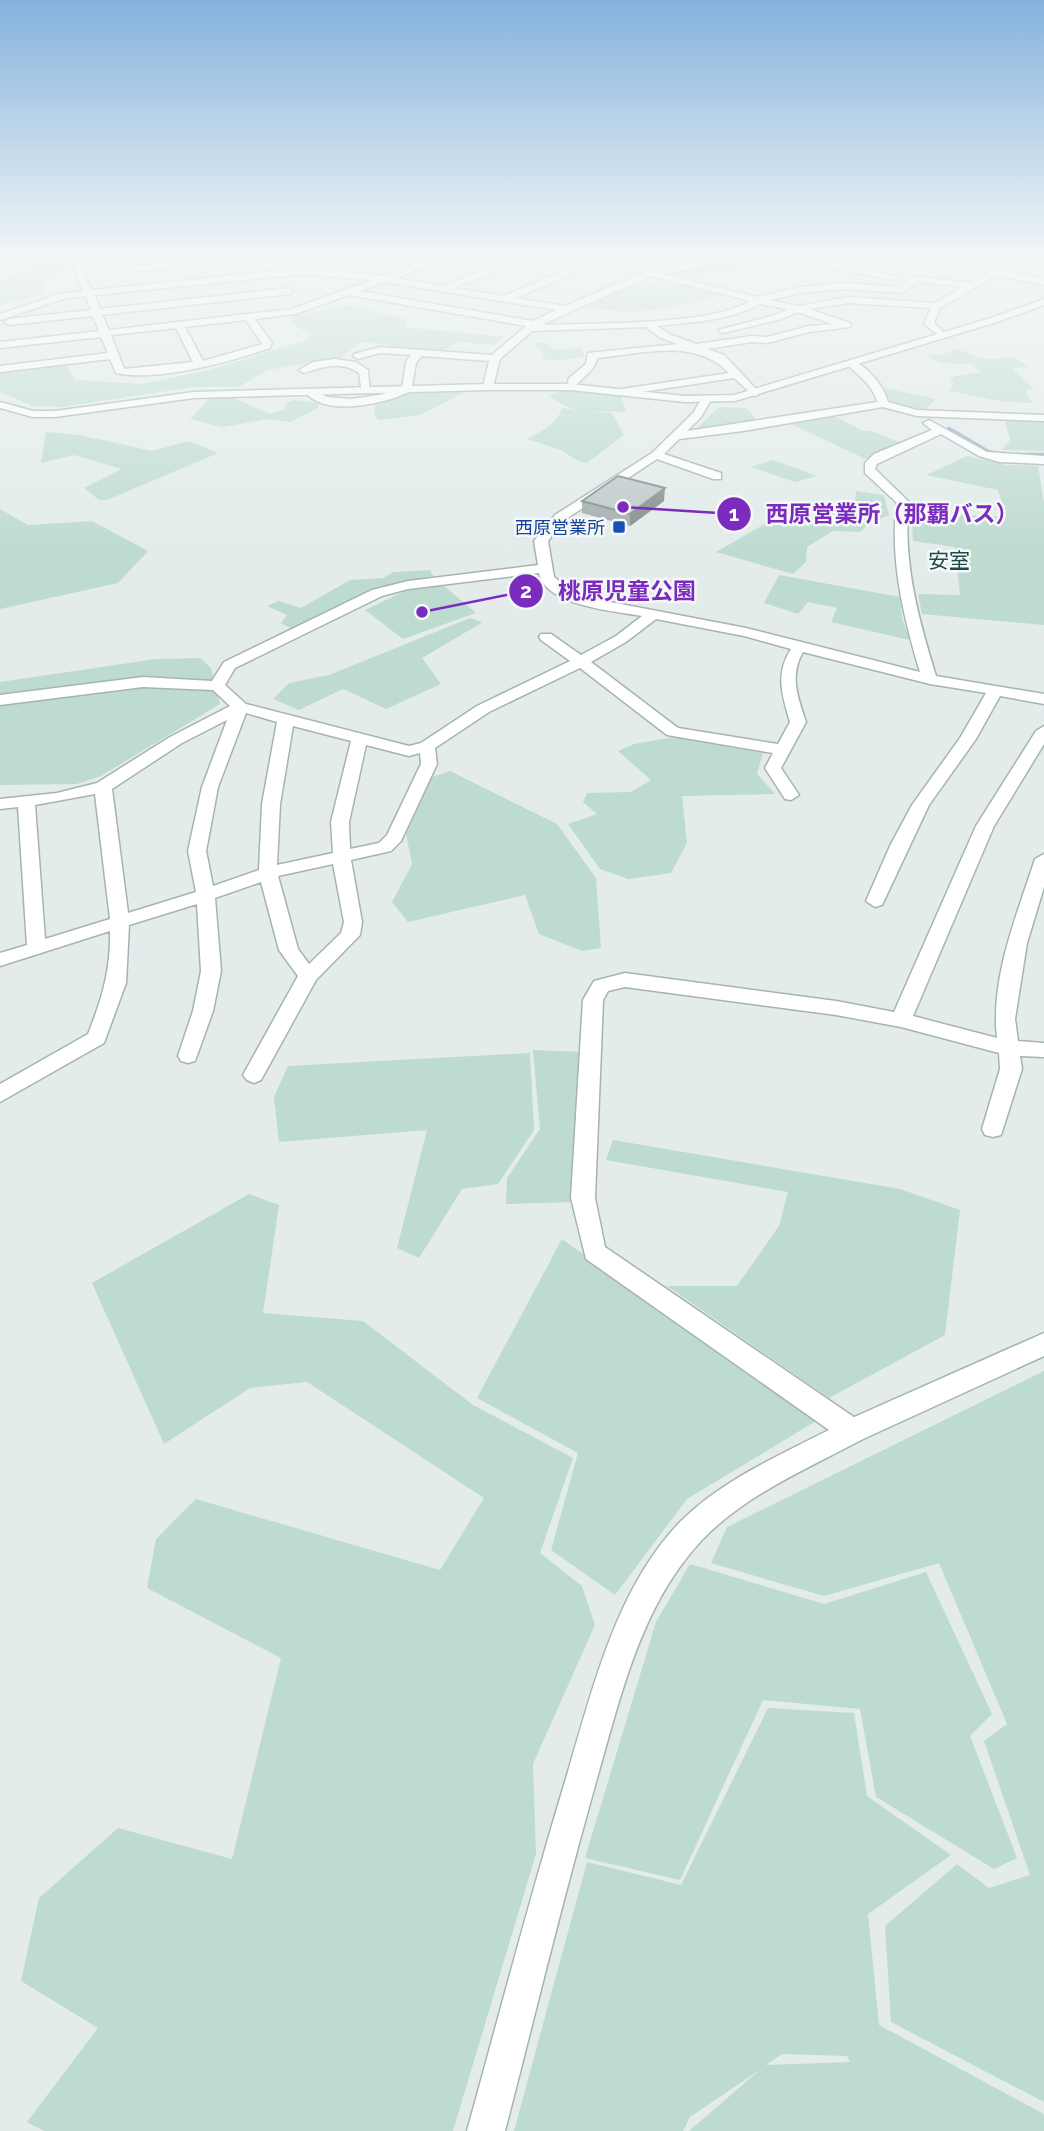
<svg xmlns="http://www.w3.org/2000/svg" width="1044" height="2131" font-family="Raleway,'Noto Sans JP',sans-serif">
	<rect width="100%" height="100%" fill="#e3eceb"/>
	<path fill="#bedbd0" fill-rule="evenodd" d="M 44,256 L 89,256 L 43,279 L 43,295 L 0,305 L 0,282 L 41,261 Z
		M 754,257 L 766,264 L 709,273 L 687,282 L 662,274 L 692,266 Z
		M 638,283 L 665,289 L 678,284 L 722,295 C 682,306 631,319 589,306 Z
		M 349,305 L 407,320 L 405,327 L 505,337 L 494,345 L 459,342 L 441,352 L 390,349 L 389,345 L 361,342 L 340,358 L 267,370 L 239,387 L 193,387 L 62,407 L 33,406 L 0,392 L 0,371 L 64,363 L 76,380 L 142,384 L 209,370 L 304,341 L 312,335 L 292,324 L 290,317 C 310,311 330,311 349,305 Z
		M 544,342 L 555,350 L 581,348 L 585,356 L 557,361 L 541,358 L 545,354 L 533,343 Z
		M 956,349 C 977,356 991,364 1012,356 L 1028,366 L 1013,369 L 1033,388 L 1025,391 L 1032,403 L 1000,401 L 949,391 L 954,384 L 950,377 L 981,372 L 972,364 L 940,363 L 925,354 L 941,355 Z
		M 884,388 L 936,399 L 925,410 L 893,404 L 888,399 Z
		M 565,390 L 621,395 L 626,412 L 584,411 L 612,413 L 624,435 L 587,463 L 578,461 L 561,450 L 527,439 C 541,432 558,423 562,408 L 579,411 L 567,407 L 549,396 Z
		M 459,391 L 463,393 L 420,415 L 379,420 L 374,415 L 376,402 L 408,393 Z
		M 210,398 L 233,398 L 271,414 L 283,410 L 287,402 L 295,400 L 318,403 L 318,408 L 290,422 L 268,419 L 222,427 L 190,419 Z
		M 719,407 L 746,408 L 760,423 L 702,431 L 697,428 Z
		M 835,416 L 863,431 L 872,431 L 901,443 L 872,454 L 868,460 L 791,424 Z
		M 1005,421 L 1044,422 L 1044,451 L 1002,450 L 1010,440 Z
		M 46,432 L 79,435 L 152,451 L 189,441 L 218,453 L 107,500 L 99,500 L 84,488 L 122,469 L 74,455 L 41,463 Z
		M 967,456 L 1006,465 L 1038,466 L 1044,503 L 1044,625 L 922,614 L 918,594 L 960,595 L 955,547 L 913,541 L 912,522 L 942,525 L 963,515 L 1006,517 L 998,490 L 926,475 Z
		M 773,460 L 817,476 L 795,482 L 751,467 Z
		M 856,491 L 884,495 L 889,515 L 867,524 L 861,532 L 833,531 L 807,547 L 806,562 L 793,574 L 716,552 L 772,520 L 809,526 L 819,506 L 854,510 Z
		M 0,509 L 28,525 L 92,521 L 148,551 L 118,583 L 0,609 Z
		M 430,570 L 433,576 L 383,586 L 292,629 L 281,623 L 287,615 L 267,606 L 279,601 L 301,608 L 350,580 L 384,578 L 393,572 Z
		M 779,575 L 900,597 L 902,618 L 910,640 L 831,622 L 837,608 L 808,602 L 798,614 L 764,603 Z
		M 442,584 L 476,613 L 403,639 L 365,610 L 405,591 Z
		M 470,618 L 483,622 L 422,658 L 441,684 L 386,709 L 343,689 L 299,710 L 273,699 L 289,683 L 329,675 Z
		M 200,658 L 211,668 L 220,704 L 101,776 L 77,784 L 0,785 L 0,682 L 156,659 Z
		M 674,737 L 763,753 L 757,774 L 775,794 L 682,796 L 687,843 L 671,873 L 628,879 L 600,869 L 568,824 L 597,814 L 583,802 L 587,793 L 631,792 L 651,780 L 618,751 L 634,744 Z
		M 450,771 L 557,824 L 596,878 L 601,948 L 582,951 L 539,934 L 525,895 L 408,922 L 392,902 L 412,864 L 406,834 L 432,777 Z
		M 533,1050 L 585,1052 L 575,1202 L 506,1204 L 507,1178 L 540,1129 Z
		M 530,1053 L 534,1130 L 498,1184 L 462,1189 L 419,1258 L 397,1248 L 427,1130 L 279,1142 L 274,1097 L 288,1066 Z
		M 613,1140 L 900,1189 L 960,1210 L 945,1335 L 829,1398 L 667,1286 L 737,1286 L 779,1226 L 788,1192 L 606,1160 Z
		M 249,1194 L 279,1205 L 263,1313 L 363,1321 L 473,1405 L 573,1458 L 540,1553 L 582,1586 L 595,1625 L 533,1764 L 536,1854 L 453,2131 L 44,2131 L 27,2122 L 98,2028 L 21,1981 L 39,1898 L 118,1828 L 232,1859 L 281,1658 L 147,1588 L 156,1539 L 196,1499 L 440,1570 L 484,1498 L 307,1382 L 250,1388 L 164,1444 L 92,1283 Z
		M 562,1239 L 816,1421 L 687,1499 L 615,1595 L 551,1550 L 578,1453 L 477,1398 Z
		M 1044,1371 L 1044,2102 L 891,2022 L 885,1926 L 957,1864 L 989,1888 L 1030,1875 L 984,1741 L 1007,1724 L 939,1563 L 824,1596 L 711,1563 L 727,1527 Z
		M 690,1564 L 824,1604 L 926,1572 L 992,1714 L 970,1736 L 1017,1858 L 994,1869 L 876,1797 L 860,1709 L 763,1700 L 680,1880 L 585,1858 L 656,1622 Z
		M 768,1708 L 854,1713 L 867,1796 L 951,1855 L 868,1914 L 879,2025 L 1044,2114 L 1044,2131 L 689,2131 L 761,2069 L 690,2117 L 683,2131 L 514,2131 L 587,1862 L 681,1885 ZM 782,2054 L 847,2056 L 850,2062 L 766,2065 Z"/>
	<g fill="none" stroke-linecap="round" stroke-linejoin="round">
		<path stroke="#90aecc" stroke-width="4.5" d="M 949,429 L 988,452 L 998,454
			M 1017,455 L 1044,455"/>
		<g stroke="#a6b3b3" stroke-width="3">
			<path id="street" d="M 240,256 L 268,256 L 264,259 L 133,272 L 129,269 L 133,266 Z
				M 365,256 L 426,261 L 441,256 L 453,256 L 395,278 L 442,286 L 522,256 L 533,256 L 454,288 L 503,296 L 588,261 L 573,256 L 589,256 L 651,270 L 737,256 L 755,256 L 663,274 L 757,297 L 800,287 L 843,283 L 899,287 L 916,276 L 970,283 L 1011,256 L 1020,256 L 1003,271 L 1044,279 L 1044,285 L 997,275 L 940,308 L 934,323 L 947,335 L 942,338 L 924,324 L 931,308 L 848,303 L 809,309 L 850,323 L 850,327 L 809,332 L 767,343 L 752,342 L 707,349 L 724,355 L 758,391 L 758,395 L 754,396 L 734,378 L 622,395 L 617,392 L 622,389 L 729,373 C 695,337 642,354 597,358 C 596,371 580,378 574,389 L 566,389 L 569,378 L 586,364 L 588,353 L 678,344 L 661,338 L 646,327 L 532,331 L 500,359 L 493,387 L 488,390 L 483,387 L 489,361 L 422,356 L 416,363 L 411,392 C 403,393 399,397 391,399 C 366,406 323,414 305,392 L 306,390 L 314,390 L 327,397 L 351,399 L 379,395 L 402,388 L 406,362 L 411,355 L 380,353 L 358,359 L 353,356 L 354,354 L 380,347 L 492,355 L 526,326 L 349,295 L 295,314 L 255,319 L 272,343 L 270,348 C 230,362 157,382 116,373 L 110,359 L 0,372 L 0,366 L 108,353 L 101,337 L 0,348 L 0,342 L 99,331 L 93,316 L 9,325 L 4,322 L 9,319 L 91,310 L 86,296 L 63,299 L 0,320 L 0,314 L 59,294 L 83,291 L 73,266 L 79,266 L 92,290 L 305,268 L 383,276 L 416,265 L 369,259 ZM 598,263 L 642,273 L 565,306 L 515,298 ZM 305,274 L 373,280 L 291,309 L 109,330 L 102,315 L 289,294 L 294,291 L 289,288 L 100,309 L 95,295 ZM 651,276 L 750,301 C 710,326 591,323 541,325 ZM 384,282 L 556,310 L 533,321 L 360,291 ZM 918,282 L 962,287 L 935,303 L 848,297 L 799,306 L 770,300 L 800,293 L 843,289 L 901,293 ZM 760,304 L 787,309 L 776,315 L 718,330 L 723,333 L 782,319 L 797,312 L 833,324 L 809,326 L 767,337 L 752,336 L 696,344 L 669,334 L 657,326 C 691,322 730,321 760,304 ZM 246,320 L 262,344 L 203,361 L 185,327 ZM 176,328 L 193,362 L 124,369 L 111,335 Z
				M 799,256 L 811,256 L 901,277 L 896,280 L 838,270 Z
				M 335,359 L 356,362 L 368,370 L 370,393 L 362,393 L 359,373 C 342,360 322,367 304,373 L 299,370 L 313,362 Z
				M 851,360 C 868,367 883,384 888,402 L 917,410 L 1044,415 L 1044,421 L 917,416 L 883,407 L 743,431 L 679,439 L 664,454 L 721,473 L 721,479 L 713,479 L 657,459 L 563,521 L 548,541 L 554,577 L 579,596 L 746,628 L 920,672 C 904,619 889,558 897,503 L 865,473 L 865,463 L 874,454 L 932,430 L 923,423 L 929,420 L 987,452 L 1044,456 L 1044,464 L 999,462 L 979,456 L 941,434 L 877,464 L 875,469 L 909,502 C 902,560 919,621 936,676 L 1044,694 L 1044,704 L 1000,696 L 976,739 L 929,805 L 882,905 L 875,907 L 866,901 L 890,846 L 912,805 L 960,738 L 986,693 L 930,684 L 803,652 C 789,676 798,698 806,722 L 781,768 L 799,795 L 791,800 L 785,799 L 765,768 L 773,753 L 667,735 L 580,668 L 489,712 L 435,748 L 437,764 L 401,841 L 391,851 L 351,860 L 362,922 L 360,935 L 316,980 L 261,1080 L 254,1083 L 247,1080 L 243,1075 L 298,976 L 279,950 L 261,882 L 215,898 L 221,971 L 213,1011 L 195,1061 L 188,1063 L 181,1061 L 178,1056 L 193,1011 L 201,971 L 197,904 L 129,925 L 126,983 L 104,1043 L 0,1102 L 0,1084 L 88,1034 C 102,999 111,969 110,931 L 0,966 L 0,953 L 27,945 L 18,807 L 0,809 L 0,799 L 57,793 L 97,783 L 170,737 L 230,706 L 213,690 L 143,687 L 0,705 L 0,695 L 143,677 L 212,681 L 224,662 L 372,590 L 408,581 L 538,565 L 534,541 L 555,515 L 652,453 L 693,413 L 702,398 L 711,400 L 701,417 L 687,431 L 877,402 C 873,384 858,376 846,363 ZM 539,573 C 545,606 615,611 642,616 L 616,636 L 581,655 L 551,634 L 541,634 L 539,637 L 541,640 L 570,661 L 477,706 L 421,743 L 409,746 L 246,704 L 225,685 L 235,668 L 382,596 L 408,589 ZM 656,619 L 744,636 L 791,649 C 775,674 782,695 790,722 L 778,744 L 678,728 L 591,662 L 626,642 ZM 246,713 L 277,722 L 262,804 L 259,870 L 213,886 L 206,851 L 218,787 ZM 227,720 L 202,787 L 188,851 L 196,892 L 128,913 L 112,789 L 182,743 ZM 293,726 L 351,741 L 331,822 L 333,853 L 277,865 L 280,804 ZM 366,745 L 409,756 L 420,753 L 421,764 L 387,835 L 379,843 L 350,849 L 349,822 ZM 95,794 L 110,919 L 45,939 L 35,805 ZM 333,864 L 344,922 L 341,933 L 309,964 L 298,949 L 278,876 Z
				M 1044,726 L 1044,744 L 994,826 L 913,1016 L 997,1038 C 990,978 1017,915 1035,859 L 1044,854 L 1044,887 L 1027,943 L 1015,1019 L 1018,1041 L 1044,1043 L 1044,1057 L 1020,1056 L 1022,1069 L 1001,1135 L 993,1137 L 985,1135 L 982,1129 L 1000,1069 L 999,1053 L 901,1027 L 836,1015 L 625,987 L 608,991 L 603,1000 L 595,1198 L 605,1247 L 861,1422 L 865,1431 L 861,1440 C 807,1469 744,1495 701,1541 C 640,1606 620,1699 596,1782 C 563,1898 535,2015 505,2131 L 467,2131 C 500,2012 531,1893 567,1775 C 593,1688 616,1588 681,1521 C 722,1480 778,1456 829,1430 L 586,1259 L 571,1198 L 583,1000 L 594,981 L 625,973 L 836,1001 L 894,1012 L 976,826 L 1036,731 Z"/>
		</g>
		<g stroke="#a0b4b3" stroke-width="3">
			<path id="secondary" d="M 0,256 L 10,256 L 0,260 Z
				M 1044,299 L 1044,305 L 997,322 L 735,401 L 685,402 L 570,390 L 488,390 L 194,398 L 55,417 L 33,417 L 0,408 L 0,402 L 33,411 L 55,411 L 194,392 L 488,384 L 570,384 L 685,396 L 734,395 L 991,318 Z
				M 1044,1333 L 1044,1356 L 861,1440 L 852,1443 L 843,1440 L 839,1431 L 843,1422 Z"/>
		</g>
		<use href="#street" fill="#fff" fill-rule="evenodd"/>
		<use href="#secondary" fill="#fff" fill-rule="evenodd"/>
	</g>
	<path fill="#a2adac" d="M 582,501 L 664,501 L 630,526 L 582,513 Z"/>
	<path fill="#848d8c" d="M 665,488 L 664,501 L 630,526 L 630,514 Z"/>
	<path fill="#bcc9c8" stroke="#848d8c" stroke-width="2" d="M 618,476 L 665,488 L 630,514 L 582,501 Z"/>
	<linearGradient id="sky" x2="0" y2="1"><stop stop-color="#85b2dd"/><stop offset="0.46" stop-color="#f2f6f6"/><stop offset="1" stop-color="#f2f6f6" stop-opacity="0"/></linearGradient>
	<rect width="1044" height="554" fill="url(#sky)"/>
	<rect fill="#1a4fb4" stroke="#f4f9f8" stroke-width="2.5" x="612" y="520" width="14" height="14" rx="3.5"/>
	<g text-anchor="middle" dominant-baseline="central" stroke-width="5" stroke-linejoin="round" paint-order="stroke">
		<g font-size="18" fill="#164399" stroke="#f4f9f8" text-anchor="end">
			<text x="605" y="527">西原営業所</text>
		</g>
		<g font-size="21" fill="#22484c" stroke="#f4f9f8">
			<text x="949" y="560">安室</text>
		</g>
	</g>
	<path fill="none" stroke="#7b2cbf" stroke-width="2.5" d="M623 507L734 514M422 612L526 591"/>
	<g fill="#7b2cbf" stroke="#f4f9f8" stroke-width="2.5">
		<circle cx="623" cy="507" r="7"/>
		<circle cx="422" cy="612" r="7"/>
		<circle cx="734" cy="514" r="18"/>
		<circle cx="526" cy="591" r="18"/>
	</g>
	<g font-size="21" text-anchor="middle" font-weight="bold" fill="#fff">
		<text x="734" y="521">1</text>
		<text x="526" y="598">2</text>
	</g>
	<g font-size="23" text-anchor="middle" font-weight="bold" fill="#7b2cbf" stroke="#f4f9f8" stroke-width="5" stroke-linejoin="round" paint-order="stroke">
		<text x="892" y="522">西原営業所（那覇バス）</text>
		<text x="627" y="599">桃原児童公園</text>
	</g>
</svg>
